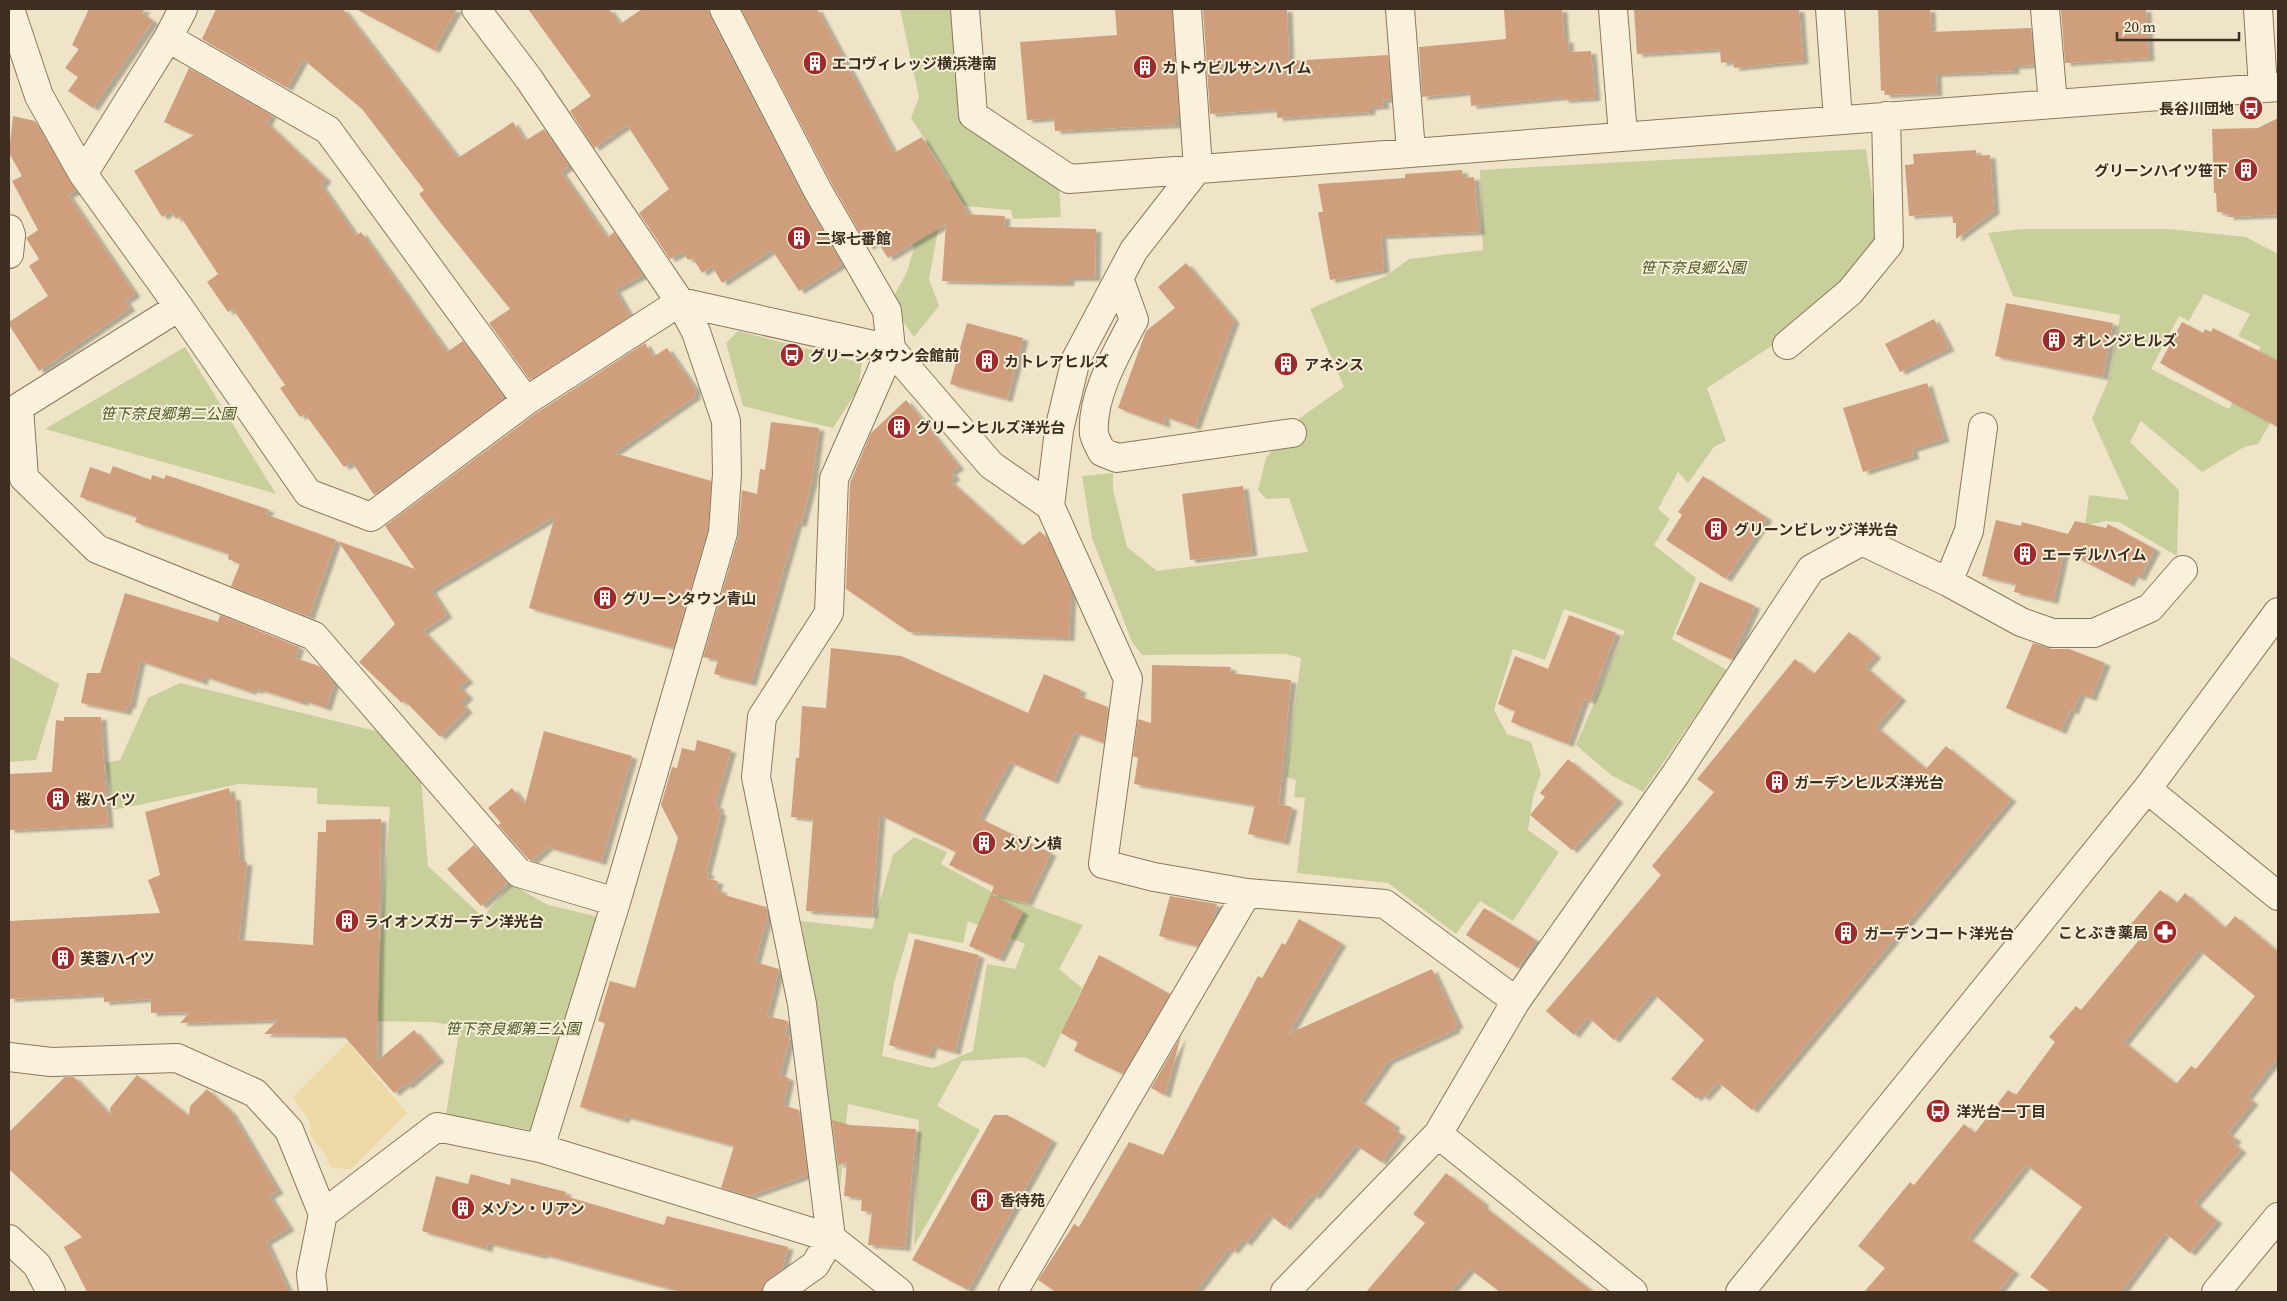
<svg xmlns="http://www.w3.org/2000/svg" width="2287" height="1301" font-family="'Source Serif 4','Noto Sans JP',serif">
	<defs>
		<filter id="shadow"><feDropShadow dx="5.5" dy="3" stdDeviation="1" flood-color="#0004"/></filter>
	</defs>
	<rect width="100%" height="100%" fill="#f0e4c8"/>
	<path fill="#c9cf9b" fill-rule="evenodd" d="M 900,9 L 954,9 L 965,127 L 1059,185 L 1061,217 L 1013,219 L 1011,210 L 943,204 L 929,279 L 939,306 L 914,337 L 890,303 L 907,272 L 914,248 L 906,228 L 921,197 L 951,180 L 911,118 L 919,97 Z
		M 1866,149 L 1879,244 L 1787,336 L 1707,388 L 1726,441 L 1714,447 L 1688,483 L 1678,472 L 1658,509 L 1670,519 L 1654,545 L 1696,578 L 1672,639 L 1727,670 L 1643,792 L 1611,775 L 1576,745 L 1625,631 L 1564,609 L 1545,660 L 1513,649 L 1494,710 L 1507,734 L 1531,742 L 1541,774 L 1533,797 L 1528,830 L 1559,852 L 1513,921 L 1480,901 L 1456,934 L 1388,883 L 1297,873 L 1305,798 L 1294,797 L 1296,780 L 1286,777 L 1301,658 L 1286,654 L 1142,655 L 1132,642 L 1092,538 L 1082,476 L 1113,473 L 1113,489 L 1127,547 L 1157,571 L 1308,552 L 1289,498 L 1266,499 L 1258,490 L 1266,458 L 1297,420 L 1344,387 L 1310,309 L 1386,276 L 1409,259 L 1483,250 L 1480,170 Z
		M 2023,229 L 2169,229 L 2246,237 L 2278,254 L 2278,410 L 2258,444 L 2244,447 L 2202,472 L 2141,421 L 2130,442 L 2179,490 L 2177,556 L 2119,522 L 2105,521 L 2085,526 L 2089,495 L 2129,500 L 2092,419 L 2110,376 L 2120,315 L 2013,296 L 1988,233 ZM 2204,294 L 2250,314 L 2238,336 L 2261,347 L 2229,409 L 2151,369 L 2179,316 L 2189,321 Z
		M 738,331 L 862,363 L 858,389 L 833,428 L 743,406 L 726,343 Z
		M 185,347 L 276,494 L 277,494 L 45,429 Z
		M 9,656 L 59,684 L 36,760 L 9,762 Z
		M 180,683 L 380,732 L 421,779 L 428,866 L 483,917 L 511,884 L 548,905 L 599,917 L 536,1131 L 446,1115 L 460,1026 L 432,1022 L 367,1021 L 378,978 L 390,807 L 317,804 L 317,788 L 239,784 L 114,810 L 106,763 L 120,760 L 148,698 Z
		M 914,837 L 947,852 L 941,864 L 992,892 L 1083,925 L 1059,969 L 1082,988 L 1045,1068 L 1025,1057 L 962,1061 L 937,1106 L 980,1130 L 914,1246 L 919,1120 L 848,1104 L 840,1188 L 835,1186 L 814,999 L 801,921 L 872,929 L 893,855 ZM 968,921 L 1025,944 L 1015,969 L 987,964 L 973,1051 L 933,1068 L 882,1056 L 894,983 L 909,933 L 963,943 Z"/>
	<path fill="#ecd9a5" d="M 348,1042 L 407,1113 L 351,1169 L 331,1168 L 324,1153 L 311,1136 L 309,1120 L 293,1097 Z"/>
	<path fill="#cf9f7d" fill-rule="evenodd" filter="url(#shadow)" d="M 89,9 L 145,9 L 142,13 L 153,21 L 93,108 L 68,91 L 78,77 L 65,68 L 79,49 L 72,45 Z
		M 216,9 L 343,9 L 458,158 L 513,122 L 525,141 L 544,129 L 569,166 L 561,172 L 607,238 L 614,232 L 643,275 L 615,290 L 630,316 L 530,380 L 489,323 L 510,309 L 440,222 L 419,194 L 424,190 L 362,109 L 303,59 L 287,88 L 202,39 Z
		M 356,9 L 457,9 L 434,50 Z
		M 528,9 L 609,9 L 620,24 L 642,9 L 708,9 L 710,16 L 804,198 L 842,264 L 799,291 L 772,250 L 722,283 L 712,266 L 702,273 L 693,258 L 688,260 L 683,252 L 670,259 L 639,213 L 669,189 L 627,125 L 594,148 L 570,111 L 591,96 Z
		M 741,9 L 817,9 L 894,153 L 922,137 L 967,211 L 962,214 L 1005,216 L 1004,227 L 1096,229 L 1095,278 L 1069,278 L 1069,283 L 942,281 L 946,224 L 888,258 L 877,241 L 868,247 L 832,184 Z
		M 1115,9 L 1172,9 L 1179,116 L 1176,116 L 1176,125 L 1055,131 L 1054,118 L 1027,120 L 1020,42 L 1117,35 Z
		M 1203,9 L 1287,9 L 1289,61 L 1388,55 L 1391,99 L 1383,100 L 1384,106 L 1370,107 L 1370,112 L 1277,118 L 1277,109 L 1210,114 Z
		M 1504,9 L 1562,9 L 1564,40 L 1568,40 L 1569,52 L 1591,51 L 1595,98 L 1563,100 L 1563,97 L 1471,106 L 1470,92 L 1422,97 L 1419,47 L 1506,39 Z
		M 1634,9 L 1799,9 L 1803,61 L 1734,68 L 1733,61 L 1721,63 L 1720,49 L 1637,54 Z
		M 1878,9 L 1930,9 L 1931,32 L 2031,28 L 2034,65 L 2014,66 L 2014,71 L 1936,74 L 1937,93 L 1885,95 L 1884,90 L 1881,91 Z
		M 2061,9 L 2146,9 L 2149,58 L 2065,63 Z
		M 189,68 L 271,115 L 267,123 L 326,179 L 321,185 L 356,236 L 361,232 L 447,352 L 463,341 L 504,398 L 374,495 L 352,462 L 344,467 L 305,414 L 300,417 L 280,388 L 285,385 L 233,309 L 228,312 L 207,282 L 218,274 L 180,216 L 176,219 L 171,211 L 162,217 L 134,171 L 194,135 L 164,122 Z
		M 13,116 L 35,121 L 76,191 L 68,195 L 135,294 L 125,301 L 130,308 L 39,371 L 9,325 L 9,322 L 48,296 L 29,266 L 39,259 L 26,238 L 38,230 L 12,181 L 22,176 L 9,153 Z
		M 2278,118 L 2278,215 L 2228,217 L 2228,213 L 2217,212 L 2216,193 L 2214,193 L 2212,129 L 2258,128 Z
		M 1976,150 L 1976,156 L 1990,155 L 1994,211 L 1956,239 L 1956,223 L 1953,223 L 1952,213 L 1909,216 L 1905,165 L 1914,164 L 1913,154 Z
		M 1462,170 L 1463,178 L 1474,177 L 1479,232 L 1381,236 L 1384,270 L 1330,280 L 1318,212 L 1323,212 L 1318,184 L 1405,178 L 1405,174 Z
		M 1186,263 L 1234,320 L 1195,427 L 1164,416 L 1165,425 L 1118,408 L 1146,331 L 1175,308 L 1158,287 Z
		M 2006,303 L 2113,323 L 2103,377 L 1995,356 Z
		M 1934,319 L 1949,348 L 1900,372 L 1885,344 Z
		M 2182,322 L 2203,333 L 2205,329 L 2211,332 L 2213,328 L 2278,361 L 2278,427 L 2160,363 Z
		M 967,323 L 1023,338 L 1007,399 L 950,384 Z
		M 645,343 L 653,357 L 667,348 L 696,390 L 694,392 L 696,396 L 614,453 L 711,481 L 708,530 L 673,648 L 529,608 L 555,516 L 431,590 L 447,615 L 423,631 L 468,680 L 459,687 L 468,696 L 461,703 L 467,710 L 440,737 L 404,700 L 402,703 L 359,662 L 395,624 L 338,541 L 415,569 L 385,526 L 535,414 Z
		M 1927,383 L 1944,439 L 1912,449 L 1914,456 L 1863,472 L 1843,408 Z
		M 906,400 L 959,467 L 951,472 L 955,477 L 950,481 L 1022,546 L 1040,531 L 1049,541 L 1071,591 L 1069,638 L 909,632 L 846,589 L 850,483 L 871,433 Z
		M 771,422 L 819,428 L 812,481 L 801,524 L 797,523 L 751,683 L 714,674 L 718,660 L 703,657 L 738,537 L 742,490 L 757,494 L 760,469 L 765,470 Z
		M 113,466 L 151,480 L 152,475 L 164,479 L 166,475 L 223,494 L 270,510 L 265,514 L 336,540 L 309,617 L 231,586 L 240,564 L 228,559 L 229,554 L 135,522 L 137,517 L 80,497 L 90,467 L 110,474 Z
		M 1703,476 L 1767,518 L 1726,579 L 1666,540 L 1682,515 L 1678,512 Z
		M 1243,486 L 1252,553 L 1190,560 L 1182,494 Z
		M 1996,520 L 2021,526 L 2022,522 L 2068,534 L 2075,521 L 2106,528 L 2108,524 L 2155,549 L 2140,578 L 2133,575 L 2129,584 L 2064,551 L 2053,601 L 2014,592 L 2016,584 L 1982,576 Z
		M 1700,582 L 1755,606 L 1731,659 L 1676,634 Z
		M 125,593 L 218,622 L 220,615 L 299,647 L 295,658 L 319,666 L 334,683 L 326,708 L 303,700 L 303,703 L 259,689 L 258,691 L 252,689 L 251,692 L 204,676 L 202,682 L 140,661 L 130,706 L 128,705 L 126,712 L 81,703 L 87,673 L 100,673 Z
		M 1569,615 L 1616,633 L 1590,701 L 1584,699 L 1568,744 L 1511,722 L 1515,711 L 1498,704 L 1515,656 L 1548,669 Z
		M 1849,632 L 1876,655 L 1865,667 L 1901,698 L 1876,727 L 1926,769 L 1946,746 L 2011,799 L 1752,1110 L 1718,1082 L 1704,1098 L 1700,1094 L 1696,1098 L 1671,1079 L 1704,1040 L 1653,993 L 1614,1040 L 1588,1017 L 1574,1035 L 1546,1011 L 1661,875 L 1652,866 L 1714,792 L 1697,779 L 1795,659 L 1814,674 Z
		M 2033,643 L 2052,649 L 2069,649 L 2105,663 L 2091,698 L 2080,694 L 2073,712 L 2070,710 L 2061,731 L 2006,708 Z
		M 831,648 L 901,656 L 1028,713 L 1044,674 L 1081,690 L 1079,696 L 1108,707 L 1104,743 L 1075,732 L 1053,781 L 1010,762 L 979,818 L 1051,853 L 1027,903 L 991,894 L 994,886 L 949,865 L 956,852 L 880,815 L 872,915 L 806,911 L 813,819 L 791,817 L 796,758 L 799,758 L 802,706 L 826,708 Z
		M 1152,665 L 1231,667 L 1230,673 L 1291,680 L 1279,804 L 1292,807 L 1284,842 L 1248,834 L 1255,805 L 1134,784 L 1138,758 L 1133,756 L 1138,719 L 1151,723 Z
		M 64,717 L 101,717 L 108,825 L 9,830 L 9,774 L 52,772 L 56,720 L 64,721 Z
		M 544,731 L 632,756 L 601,862 L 548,847 L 532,861 L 528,859 L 498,825 L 501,823 L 488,808 L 512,788 L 525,804 Z
		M 697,740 L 731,750 L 715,805 L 719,807 L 718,811 L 721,813 L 706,872 L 709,873 L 707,879 L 718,881 L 716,889 L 722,890 L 721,894 L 766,907 L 768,915 L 755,962 L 779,969 L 767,1016 L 788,1021 L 785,1036 L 790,1037 L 780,1075 L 789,1078 L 783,1105 L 799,1110 L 808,1175 L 749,1196 L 721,1188 L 734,1146 L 625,1116 L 624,1120 L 580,1107 L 605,1023 L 598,1021 L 610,981 L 635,988 L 678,838 L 661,805 L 672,767 L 677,768 L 682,748 L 695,751 Z
		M 1568,759 L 1618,800 L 1572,850 L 1530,815 L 1545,797 L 1540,793 Z
		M 229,788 L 231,797 L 235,797 L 240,862 L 247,862 L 239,940 L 313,945 L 318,832 L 326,832 L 326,820 L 381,819 L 377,1061 L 414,1030 L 439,1059 L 407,1086 L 405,1084 L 394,1093 L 343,1035 L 264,1034 L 278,1020 L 180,1023 L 190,1012 L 151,1013 L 151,999 L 104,1002 L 104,994 L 9,999 L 9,921 L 160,913 L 148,880 L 160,875 L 145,812 Z
		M 474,845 L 507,883 L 481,906 L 447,869 Z
		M 2160,890 L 2177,903 L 2185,893 L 2225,928 L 2235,916 L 2278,952 L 2278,1057 L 2247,1097 L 2253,1102 L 2228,1133 L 2236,1139 L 2233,1143 L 2241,1150 L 2195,1203 L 2217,1221 L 2190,1253 L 2165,1233 L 2121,1292 L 2051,1292 L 2030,1277 L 2082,1207 L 2026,1165 L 1968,1238 L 2014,1271 L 1998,1292 L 1864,1292 L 1885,1268 L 1858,1246 L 1910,1182 L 1914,1185 L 1964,1124 L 1975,1133 L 2008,1090 L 2016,1095 L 2055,1042 L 2049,1037 L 2076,1006 L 2081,1010 L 2144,934 L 2131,924 ZM 2199,950 L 2255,996 L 2196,1069 L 2191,1066 L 2176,1084 L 2124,1042 Z
		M 991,894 L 1023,912 L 999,959 L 969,946 Z
		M 1170,896 L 1217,904 L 1212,923 L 1198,946 L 1159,936 Z
		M 1484,908 L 1536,940 L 1518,968 L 1466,935 Z
		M 1299,919 L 1341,943 L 1288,1034 L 1432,969 L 1458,1025 L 1454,1027 L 1455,1030 L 1388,1061 L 1360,1101 L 1395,1125 L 1393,1129 L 1401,1134 L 1381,1162 L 1356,1145 L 1314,1197 L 1312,1194 L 1285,1227 L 1269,1214 L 1246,1243 L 1242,1240 L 1233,1251 L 1229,1248 L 1195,1292 L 1056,1292 L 1038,1280 L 1074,1224 L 1079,1227 L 1129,1142 L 1163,1155 L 1258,976 L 1262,978 L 1282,943 L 1285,945 Z
		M 915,939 L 979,955 L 955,1052 L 932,1046 L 929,1056 L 889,1045 Z
		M 1099,955 L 1170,994 L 1123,1074 L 1074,1051 L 1078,1042 L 1061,1033 Z
		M 1181,1036 L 1165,1095 L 1151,1088 Z
		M 137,1075 L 189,1116 L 190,1106 L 207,1089 L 231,1112 L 278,1191 L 269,1196 L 289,1228 L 266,1242 L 289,1292 L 87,1292 L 64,1247 L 82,1237 L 9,1169 L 9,1132 L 65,1077 L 74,1077 L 111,1116 L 110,1108 Z
		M 994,1115 L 1007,1115 L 1052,1140 L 968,1290 L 912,1260 Z
		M 832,1120 L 850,1125 L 916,1129 L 905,1248 L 868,1245 L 872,1212 L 861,1211 L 862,1198 L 844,1196 L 847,1162 L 838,1165 Z
		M 1446,1173 L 1484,1203 L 1482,1205 L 1593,1292 L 1500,1292 L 1470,1269 L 1450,1292 L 1366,1292 L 1425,1223 L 1413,1214 Z
		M 471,1174 L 510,1185 L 511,1178 L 566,1192 L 565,1196 L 664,1225 L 667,1216 L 788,1247 L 782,1269 L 768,1280 L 763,1285 L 762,1292 L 683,1292 L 543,1254 L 542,1256 L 488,1243 L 487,1249 L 422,1231 L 436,1176 L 468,1184 Z"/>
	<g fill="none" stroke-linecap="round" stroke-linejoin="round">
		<g stroke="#8d765c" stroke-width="30">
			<path id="minor" d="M 10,9 L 39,96 L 83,174 L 168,38 L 183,9
				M 476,9 L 529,79 L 680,302 L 696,332 L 726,421 L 727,474 L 723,533 L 616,902 L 540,1148
				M 724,9 L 818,191 L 887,311 L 891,349 L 834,479 L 829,613 L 762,717 L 756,777 L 802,1004 L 831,1238 L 815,1265 L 777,1292
				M 965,9 L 973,115 L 1069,179 L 2278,87
				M 1400,9 L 1411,152
				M 1613,9 L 1623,135
				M 1830,9 L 1838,120
				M 2045,9 L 2053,104
				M 2258,9 L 2263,88
				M 168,38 L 328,130 L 526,401
				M 83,174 L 179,307 L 308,493 L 371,517 L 526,401 L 680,302 L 891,349 L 991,465 L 1050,506 L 1128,679 L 1103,864 L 1154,877 L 1247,893 L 1385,904 L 1516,1001
				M 9,229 L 11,235 L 9,254
				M 1119,278 L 1134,320 C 1117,352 1091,396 1094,434 C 1095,439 1099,446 1102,452 L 1117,458 L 1292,433
				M 179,307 L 19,407 L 24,478 L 97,549 L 314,636 L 519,873 L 616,902
				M 1787,345 L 1850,292 L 1889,244 L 1886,116
				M 1050,506 L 1059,430 L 1076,359 L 1134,250 L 1198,168 L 1187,9
				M 1948,582 L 1969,531 L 1983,427
				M 2147,789 L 2278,896
				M 9,1057 L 51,1062 L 177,1058 L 255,1093 L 289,1130 L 323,1214 L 437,1127 L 540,1148 L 831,1238 L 899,1292
				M 1438,1134 L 1633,1292
				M 9,1239 L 37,1265 L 51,1292
				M 313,1292 L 311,1274 L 323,1214
				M 1013,1292 L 1247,893
				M 1285,1292 L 1438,1134 L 1516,1001 L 1675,775 L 1811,569 L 1862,541 L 1948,582 L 2021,622 L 2052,633 L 2094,633 L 2150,608 L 2183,570
				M 1740,1292 L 2147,789 L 2278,612
				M 2216,1292 L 2278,1217"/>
		</g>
		<use href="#minor" stroke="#faf1dc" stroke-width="28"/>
	</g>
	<defs>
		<g id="building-disc" transform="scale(1.25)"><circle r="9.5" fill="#9e2a2b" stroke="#f7eed8"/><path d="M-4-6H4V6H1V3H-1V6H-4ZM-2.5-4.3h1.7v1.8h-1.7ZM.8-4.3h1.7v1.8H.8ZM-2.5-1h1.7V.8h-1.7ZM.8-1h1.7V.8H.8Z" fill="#fff"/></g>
		<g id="bus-disc" transform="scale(1.25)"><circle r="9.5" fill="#9e2a2b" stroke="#f7eed8"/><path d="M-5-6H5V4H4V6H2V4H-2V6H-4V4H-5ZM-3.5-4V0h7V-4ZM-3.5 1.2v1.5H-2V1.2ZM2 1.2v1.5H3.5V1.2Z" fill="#fff"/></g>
		<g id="pharmacy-disc" transform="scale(1.25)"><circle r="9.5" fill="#9e2a2b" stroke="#f7eed8"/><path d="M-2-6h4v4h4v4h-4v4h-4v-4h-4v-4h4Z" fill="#fff"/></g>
	</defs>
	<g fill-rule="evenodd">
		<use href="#building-disc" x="815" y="63"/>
		<use href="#building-disc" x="1145" y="67"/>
		<use href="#bus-disc" x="2251" y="108"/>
		<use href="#building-disc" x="2246" y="170"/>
		<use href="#building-disc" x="799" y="238"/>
		<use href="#building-disc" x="2054" y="340"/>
		<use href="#bus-disc" x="792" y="355"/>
		<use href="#building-disc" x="987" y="361"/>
		<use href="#building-disc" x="1286" y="364"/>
		<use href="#building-disc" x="899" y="427"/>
		<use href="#building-disc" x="1716" y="529"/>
		<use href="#building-disc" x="2025" y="554"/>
		<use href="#building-disc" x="605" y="598"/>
		<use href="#building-disc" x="1777" y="782"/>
		<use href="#building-disc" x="58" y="799"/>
		<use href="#building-disc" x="984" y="843"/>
		<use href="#building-disc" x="347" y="921"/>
		<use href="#pharmacy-disc" x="2165" y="932"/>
		<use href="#building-disc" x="1846" y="933"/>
		<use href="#building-disc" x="63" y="958"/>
		<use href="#bus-disc" x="1938" y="1111"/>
		<use href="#building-disc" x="982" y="1200"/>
		<use href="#building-disc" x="463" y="1208"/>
	</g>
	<g text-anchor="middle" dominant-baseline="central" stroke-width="4" stroke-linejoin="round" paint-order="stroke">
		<g font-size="15" font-weight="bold" fill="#3d2e20" stroke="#f7eed8" text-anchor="start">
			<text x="832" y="63">エコヴィレッジ横浜港南</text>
			<text x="1162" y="67">カトウビルサンハイム</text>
			<text x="2234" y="108" text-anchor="end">長谷川団地</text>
			<text x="2228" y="170" text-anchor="end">グリーンハイツ笹下</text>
			<text x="816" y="238">二塚七番館</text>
			<text x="2072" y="340">オレンジヒルズ</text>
			<text x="810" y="355">グリーンタウン会館前</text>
			<text x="1004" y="361">カトレアヒルズ</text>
			<text x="1304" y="364">アネシス</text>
			<text x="916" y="427">グリーンヒルズ洋光台</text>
			<text x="1734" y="529">グリーンビレッジ洋光台</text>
			<text x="2042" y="554">エーデルハイム</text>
			<text x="622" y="598">グリーンタウン青山</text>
			<text x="1794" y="782">ガーデンヒルズ洋光台</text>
			<text x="76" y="799">桜ハイツ</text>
			<text x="1002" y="843">メゾン槙</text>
			<text x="364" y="921">ライオンズガーデン洋光台</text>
			<text x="2148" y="932" text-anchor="end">ことぶき薬局</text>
			<text x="1864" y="933">ガーデンコート洋光台</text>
			<text x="80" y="958">芙蓉ハイツ</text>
			<text x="1956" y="1111">洋光台一丁目</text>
			<text x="1000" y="1200">香待苑</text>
			<text x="480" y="1208">メゾン・リアン</text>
		</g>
		<g font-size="15" font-style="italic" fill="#4d5a26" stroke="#f7eed8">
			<text x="1693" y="267">笹下奈良郷公園</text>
			<text x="168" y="413">笹下奈良郷第二公園</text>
			<text x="513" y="1028">笹下奈良郷第三公園</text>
		</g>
	</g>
	<rect width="2287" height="1301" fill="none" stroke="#3d2e20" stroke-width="20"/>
	<path d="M2117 32v8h122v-8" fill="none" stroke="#3d2e20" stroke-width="2.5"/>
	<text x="2124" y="32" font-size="15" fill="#3d2e20" stroke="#f7eed8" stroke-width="4" paint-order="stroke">20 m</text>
</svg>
